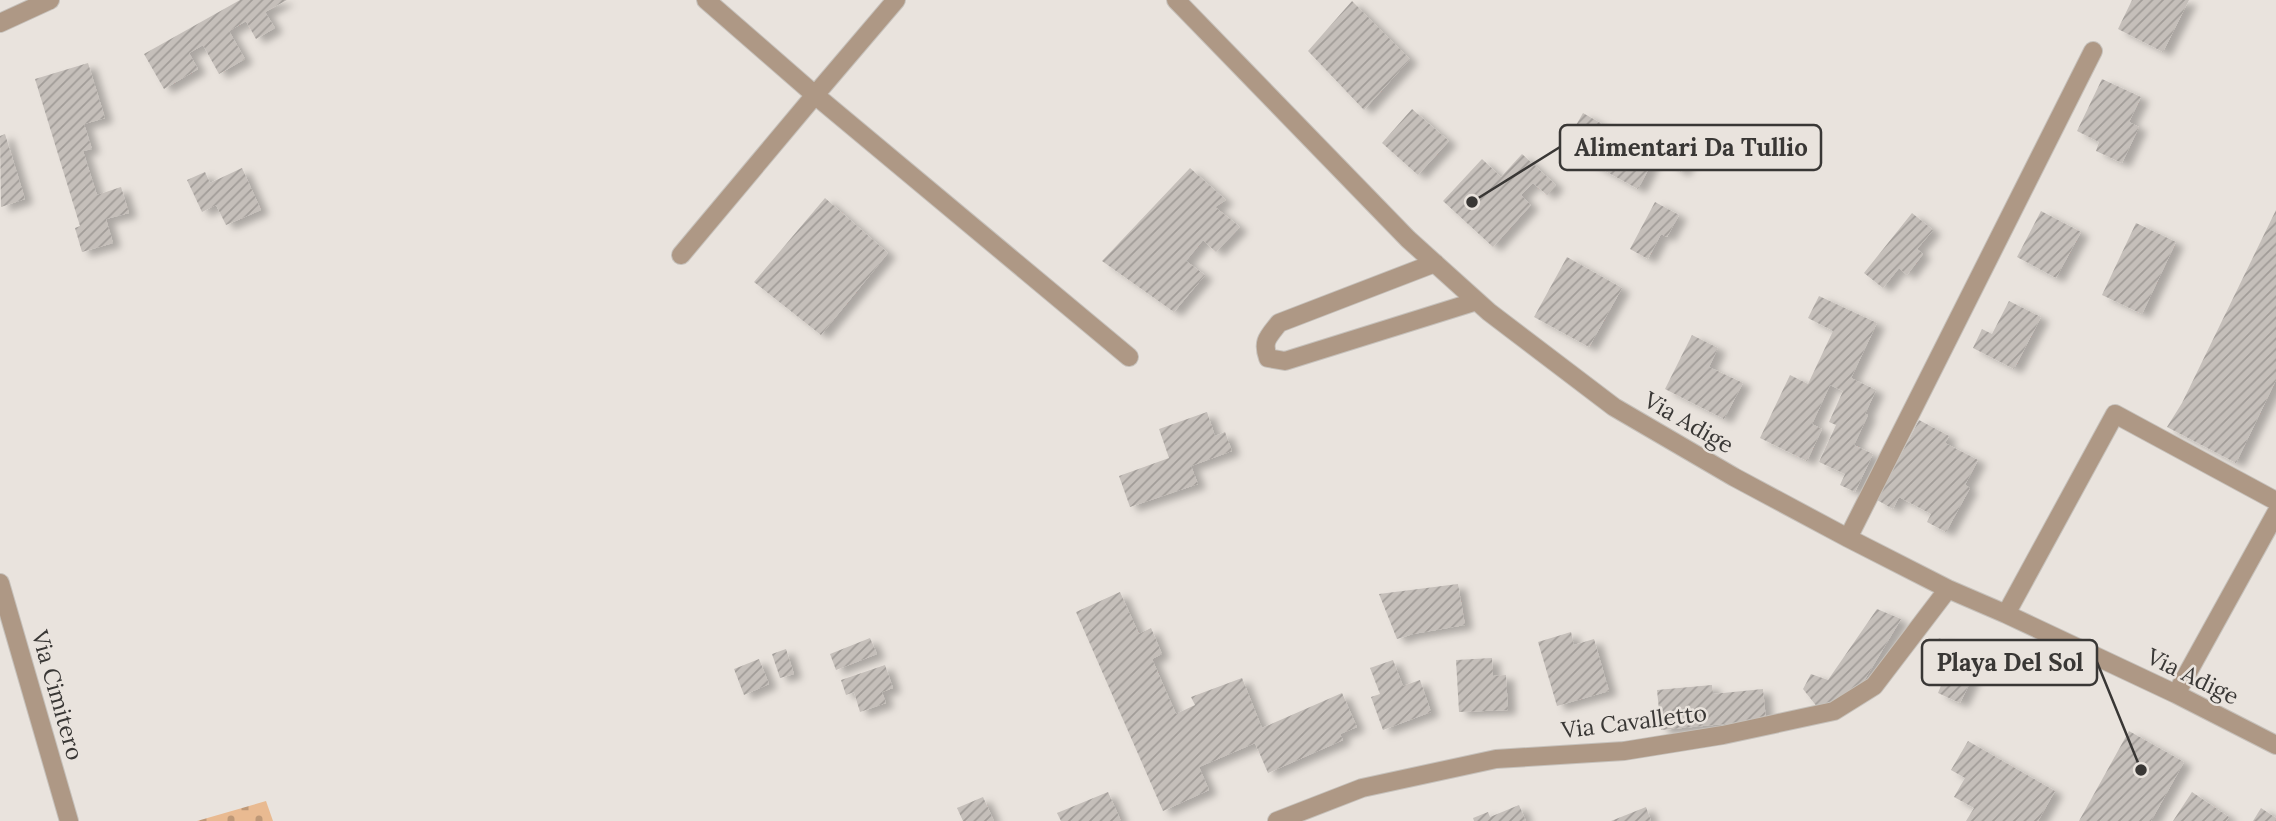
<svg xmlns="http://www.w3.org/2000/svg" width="2276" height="821" font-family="Lora,serif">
	<defs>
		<pattern id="cemetery-stones" width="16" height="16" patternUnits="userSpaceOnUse" patternTransform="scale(1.75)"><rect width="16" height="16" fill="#e9ba91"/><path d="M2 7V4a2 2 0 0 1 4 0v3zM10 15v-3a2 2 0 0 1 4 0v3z" fill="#be9877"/></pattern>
		<pattern id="building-hatch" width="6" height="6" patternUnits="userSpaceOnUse" patternTransform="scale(1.75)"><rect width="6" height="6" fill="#c5bfba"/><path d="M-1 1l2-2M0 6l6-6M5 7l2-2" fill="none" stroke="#a19c98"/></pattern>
		<filter id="shadow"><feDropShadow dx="8" dy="4.5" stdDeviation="3.5" flood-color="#0004"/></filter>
	</defs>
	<rect width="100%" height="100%" fill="#e9e3dd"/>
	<path fill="url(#cemetery-stones)" d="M 266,801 L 273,821 L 197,821 Z"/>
	<path fill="url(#building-hatch)" filter="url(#shadow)" d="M 240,0 L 287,0 L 265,12 L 275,28 L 256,39 L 246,21 L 229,31 L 245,59 L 219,74 L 203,45 L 189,53 L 198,69 L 164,89 L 144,54 Z
		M 2132,0 L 2189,0 L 2163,52 L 2118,29 Z
		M 1352,1 L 1410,59 L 1364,110 L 1308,51 Z
		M 88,63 L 105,118 L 84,124 L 92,149 L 83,151 L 97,195 L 121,187 L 129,213 L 106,219 L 113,243 L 82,252 L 75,228 L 80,226 L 35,79 Z
		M 2102,79 L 2141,97 L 2129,122 L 2139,127 L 2122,163 L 2096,151 L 2099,142 L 2077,131 Z
		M 1412,109 L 1449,141 L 1418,175 L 1382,143 Z
		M 1583,113 L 1635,143 L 1657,153 L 1638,189 L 1563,148 Z
		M 5,134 L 25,199 L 1,207 L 0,136 Z
		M 1687,135 L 1700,144 L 1681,172 L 1667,162 Z
		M 1522,154 L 1556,185 L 1547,195 L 1533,183 L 1521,195 L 1531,205 L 1493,247 L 1443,201 L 1482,159 L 1501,177 Z
		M 242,168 L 261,210 L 226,225 L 216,205 L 202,212 L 187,180 L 205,172 L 210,183 Z
		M 1190,168 L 1226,200 L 1215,207 L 1240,227 L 1216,252 L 1203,240 L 1186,261 L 1205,275 L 1174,312 L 1102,261 Z
		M 825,198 L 888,253 L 821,335 L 754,282 Z
		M 1655,202 L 1679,215 L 1667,237 L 1661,234 L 1648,259 L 1630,249 Z
		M 2276,210 L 2276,380 L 2236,463 L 2167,427 L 2182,403 Z
		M 2041,211 L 2081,232 L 2056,278 L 2017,257 Z
		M 1912,213 L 1933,230 L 1917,249 L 1923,254 L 1907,275 L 1899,268 L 1883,288 L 1864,273 Z
		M 2136,223 L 2176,242 L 2142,314 L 2102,295 Z
		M 1567,257 L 1622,288 L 1589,347 L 1534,317 Z
		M 1819,296 L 1877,323 L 1851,378 L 1876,390 L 1865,414 L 1868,415 L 1854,445 L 1873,454 L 1855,492 L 1840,485 L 1845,474 L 1819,462 L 1836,425 L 1829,422 L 1843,391 L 1830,385 L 1812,424 L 1822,429 L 1807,461 L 1760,438 L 1790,375 L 1808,384 L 1833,331 L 1808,318 Z
		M 2009,301 L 2041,317 L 2014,369 L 1973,348 L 1982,329 L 1992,334 Z
		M 1692,335 L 1718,348 L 1709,367 L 1743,383 L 1724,419 L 1665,389 Z
		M 1207,412 L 1215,436 L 1225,432 L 1232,451 L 1191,466 L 1198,484 L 1130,507 L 1119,476 L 1169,458 L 1159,429 Z
		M 1919,420 L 1949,436 L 1945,443 L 1978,460 L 1965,485 L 1970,488 L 1946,532 L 1927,522 L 1931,514 L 1899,497 L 1893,509 L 1877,500 Z
		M 1458,584 L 1465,625 L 1413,634 L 1397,639 L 1379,594 Z
		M 1120,592 L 1139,634 L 1151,628 L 1162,654 L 1152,659 L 1176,714 L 1195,705 L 1191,697 L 1242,678 L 1262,728 L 1342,693 L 1357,727 L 1340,734 L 1343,740 L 1268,773 L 1255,743 L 1199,767 L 1209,790 L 1163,811 L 1076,612 Z
		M 1877,609 L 1901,619 L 1858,691 L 1818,708 L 1803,689 L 1811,674 L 1828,680 Z
		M 1571,632 L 1574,645 L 1594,639 L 1609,691 L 1557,706 L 1538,642 Z
		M 870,638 L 877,654 L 836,670 L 830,654 Z
		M 1939,638 L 1982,658 L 1960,703 L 1938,693 L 1944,678 L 1925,669 Z
		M 786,649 L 794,674 L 780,678 L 772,654 Z
		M 1492,658 L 1493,676 L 1506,675 L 1508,710 L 1459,712 L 1456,660 Z
		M 759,659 L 769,684 L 744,695 L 734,669 Z
		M 1393,660 L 1403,686 L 1420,680 L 1431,712 L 1383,730 L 1371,697 L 1380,694 L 1370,668 Z
		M 885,665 L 893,688 L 882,692 L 886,703 L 860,712 L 854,692 L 846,695 L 841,680 Z
		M 1712,685 L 1713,694 L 1763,689 L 1766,720 L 1661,730 L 1657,690 Z
		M 2129,731 L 2184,762 L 2151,821 L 2079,821 Z
		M 1968,741 L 2055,791 L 2038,821 L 1966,821 L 1974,808 L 1954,797 L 1965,778 L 1951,770 Z
		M 1108,792 L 1121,821 L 1061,821 L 1057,813 Z
		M 2192,792 L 2229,817 L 2226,821 L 2173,821 Z
		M 983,797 L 994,821 L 963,821 L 957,808 Z
		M 1519,805 L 1526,821 L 1474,821 L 1473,818 L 1488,812 L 1490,817 Z
		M 1646,807 L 1651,821 L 1611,821 Z
		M 2261,808 L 2276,818 L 2276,821 L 2253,821 Z"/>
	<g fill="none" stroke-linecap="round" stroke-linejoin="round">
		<g stroke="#c6c1bb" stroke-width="20">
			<path id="minor" d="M 896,0 L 815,95 L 1129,357
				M 1176,0 L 1408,239 L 1489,312 L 1614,407 L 1734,477 L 1848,538 L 1948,589 L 2006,614 L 2176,694 L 2276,745
				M 681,255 L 815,95 L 706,0
				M 1435,263 L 1279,323 C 1268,337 1262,341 1268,358 L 1285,361 L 1477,301
				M 1848,538 L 2093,51
				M 0,583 L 69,821
				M 2006,614 L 2115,414 L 2276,501
				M 2176,694 L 2276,513
				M 1277,821 L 1362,788 L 1496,759 L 1624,751 L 1723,735 L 1834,711 L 1874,686 L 1948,589"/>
		</g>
		<g stroke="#c6c1bb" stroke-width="20">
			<path id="tertiary" d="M 0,23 L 50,0"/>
		</g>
		<use href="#minor" stroke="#ae9885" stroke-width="18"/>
		<use href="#tertiary" stroke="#ae9885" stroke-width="18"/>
	</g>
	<g text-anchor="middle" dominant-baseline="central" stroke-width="5" stroke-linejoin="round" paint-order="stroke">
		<g font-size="23" fill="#393735" stroke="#e9e3dd">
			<text transform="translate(1689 422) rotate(30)">Via Adige</text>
			<text transform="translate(2193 676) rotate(26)">Via Adige</text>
			<text transform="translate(58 695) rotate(74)">Via Cimitero</text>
			<text transform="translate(1634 721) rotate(-7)">Via Cavalletto</text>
		</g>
	</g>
	<path fill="none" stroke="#393735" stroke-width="2.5" d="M1472 202L1560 147M2141 770L2097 662"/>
	<g fill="#393735" stroke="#e9e3dd" stroke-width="2.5">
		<circle cx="1472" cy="202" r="7"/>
		<circle cx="2141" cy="770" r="7"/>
	</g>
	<g fill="#e9e3dd" stroke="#393735" stroke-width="2.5">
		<rect x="1560" y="125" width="261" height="45" rx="7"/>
		<rect x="1922" y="640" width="175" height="45" rx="7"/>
	</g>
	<g font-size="24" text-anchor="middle" font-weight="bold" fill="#393735">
		<text x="1691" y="156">Alimentari Da Tullio</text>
		<text x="2010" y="671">Playa Del Sol</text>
	</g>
</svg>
